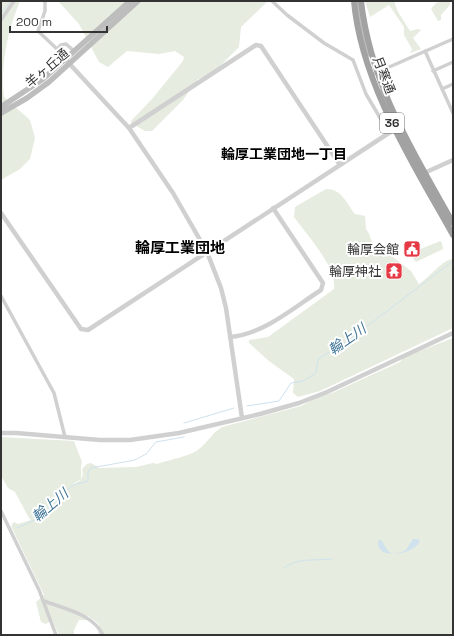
<svg xmlns="http://www.w3.org/2000/svg" width="454" height="636" font-family="'Space Grotesk','Noto Sans JP',sans-serif">
	<rect width="100%" height="100%" fill="#fff"/>
	<path fill="#e6ecdf" d="M 1,1 L 20,1 C 8,29 0,66 4,97 L 30,120 L 35,138 L 30,159 L 20,169 L 1,180 Z
		M 58,1 L 268,1 L 241,27 L 239,47 L 212,74 L 198,79 L 183,100 L 152,131 L 145,131 L 131,123 L 131,121 L 152,99 L 183,61 L 184,57 L 175,51 L 159,54 L 127,51 L 108,67 L 99,62 L 79,24 Z
		M 365,1 L 394,1 L 398,12 L 410,31 L 418,29 L 421,30 L 413,38 L 421,49 L 410,53 L 412,49 L 404,35 L 404,27 L 389,5 L 370,17 Z
		M 444,1 L 450,1 L 450,5 L 441,15 L 441,20 L 438,21 L 431,9 L 436,3 Z
		M 326,189 C 341,188 347,204 355,214 L 365,216 L 366,229 C 372,236 371,245 376,253 L 380,255 L 392,250 L 393,257 L 411,271 L 419,284 C 429,278 443,259 453,259 L 453,328 L 320,391 L 298,397 L 293,393 L 294,379 L 269,361 L 249,343 L 249,340 L 268,337 L 334,289 C 337,267 307,235 294,217 L 295,207 Z
		M 440,241 L 442,243 L 443,249 L 416,262 L 412,257 C 418,247 431,246 440,241 Z
		M 453,338 L 453,635 L 98,635 L 99,624 L 88,616 L 86,620 L 79,620 L 74,630 L 74,635 L 59,635 L 52,620 L 46,624 L 41,622 L 36,602 L 44,595 L 11,526 L 14,522 L 18,524 L 31,520 L 29,518 L 15,492 L 8,488 L 1,476 L 1,437 L 74,441 L 82,462 C 80,468 82,473 81,479 L 70,486 C 78,482 85,480 82,469 L 87,464 L 91,463 L 99,468 L 136,467 L 153,463 L 157,464 C 168,460 191,456 199,449 C 208,442 212,433 222,427 L 301,406 L 319,396 L 332,393 L 400,362 L 404,357 Z"/>
	<path fill="#cfe2ee" d="M 379,539 L 383,542 C 383,544 385,546 386,548 C 392,557 396,554 406,550 L 413,539 L 418,539 L 420,541 C 412,557 372,560 379,539 Z"/>
	<g fill="none" stroke-linecap="round" stroke-linejoin="round">
		<path stroke="#cfe2ee" stroke-width="1" d="M 1,13 L 11,1
			M 247,406 L 279,401 L 291,383 L 303,381 L 316,373 L 318,359 L 346,342 L 453,261
			M 184,423 L 234,408
			M 17,528 L 39,518 L 73,485 L 88,481 L 88,472 L 91,468 L 135,460 L 146,454 L 156,442 L 184,437
			M 284,568 C 299,557 316,561 332,559"/>
		<path stroke="#d0d0d0" stroke-width="3.5" d="M 45,1 L 45,11 L 38,31 L 57,49 L 61,45 L 66,44 L 74,51
			M 272,1 L 287,15 L 324,43 L 353,60 L 366,94 L 389,133
			M 1,20 L 14,1
			M 425,51 L 453,113
			M 433,71 L 453,62
			M 371,75 L 453,39
			M 442,89 L 453,84
			M 1,296 L 54,393 L 65,437
			M 1,511 L 39,590 L 56,635
			M 44,601 C 65,609 93,614 103,635"/>
		<path stroke="#d0d0d0" stroke-width="4.5" d="M 65,59 L 129,128 L 173,193 L 207,252 L 221,288 L 226,308 L 242,418
			M 129,128 L 256,45 L 261,46 L 340,165
			M 422,174 L 453,160
			M 1,213 L 81,329 L 88,330 L 395,129
			M 230,337 C 264,334 293,308 321,290 L 323,283 L 273,208
			M 1,433 L 16,433 L 100,440 L 130,440 L 179,433 L 260,414 L 299,403 L 327,392 L 453,333"/>
		<path stroke="#bdbdbd" stroke-width="5.5" d="M 358,1 L 368,54
			M 381,92 L 391,113
			M 1,107 L 43,79 L 130,1
			M 1,113 L 27,98 L 49,82 L 138,1"/>
		<path stroke="#a2a2a2" stroke-width="6" d="M 354,1 C 361,83 414,165 453,235
			M 361,1 C 371,86 412,150 453,223"/>
	</g>
	<defs>
		<g id="civic-square" transform="scale(0.9)"><rect x="-9" y="-9" width="18" height="18" rx="4" fill="#e63946" stroke="#fff"/><path d="M-.6-6.5H3V-4.5H.6V-3L4-1V1h2V6H-6V1h2V-1L-.6-3ZM-1.2 2.5V6h2.4V2.5Z" fill="#fff"/></g>
		<g id="temple-square" transform="scale(0.9)"><rect x="-9" y="-9" width="18" height="18" rx="4" fill="#e63946" stroke="#fff"/><path d="M0-6L5-2H3V0L6.5 2.5H4V6H1.5V3h-3V6H-4V2.5H-6.5L-3 0V-2H-5Z" fill="#fff"/></g>
	</defs>
	<g fill-rule="evenodd">
		<use href="#civic-square" x="412" y="249"/>
		<use href="#temple-square" x="394" y="271"/>
	</g>
	<g text-anchor="middle" dominant-baseline="central" stroke-width="4" stroke-linejoin="round" paint-order="stroke">
		<rect fill="#fff" stroke="#707070" stroke-width="1" x="380" y="113" width="24" height="20" rx="3"/>
		<g font-size="12" font-weight="bold" fill="#333">
			<text x="392" y="123">36</text>
		</g>
		<g font-size="13" fill="#333" stroke="#fff">
			<text transform="translate(47 68) rotate(-40)">羊ヶ丘通</text>
			<text transform="translate(384 75) rotate(69)">月寒通</text>
		</g>
		<g font-size="13" fill="#333" stroke="#fff" text-anchor="end">
			<text x="399" y="249">輪厚会館</text>
			<text x="381" y="271">輪厚神社</text>
		</g>
		<g font-size="14" font-weight="bold" fill="#000" stroke="#fff">
			<text x="284" y="154">輪厚工業団地一丁目</text>
		</g>
		<g font-size="14" font-style="italic" fill="#3f7597" stroke="#fff">
			<text transform="translate(347 339) rotate(-35)">輪上川</text>
			<text transform="translate(50 505) rotate(-40)">輪上川</text>
		</g>
		<g font-size="15" font-weight="bold" fill="#000" stroke="#fff">
			<text x="180" y="247">輪厚工業団地</text>
		</g>
	</g>
	<rect width="454" height="636" fill="none" stroke="#333333" stroke-width="4"/>
	<path d="M10 26v6h97v-6" fill="none" stroke="#333333" stroke-width="2"/>
	<text x="16" y="26" font-size="12" fill="#333333" stroke="#ffffff" stroke-width="3" paint-order="stroke">200 m</text>
</svg>
